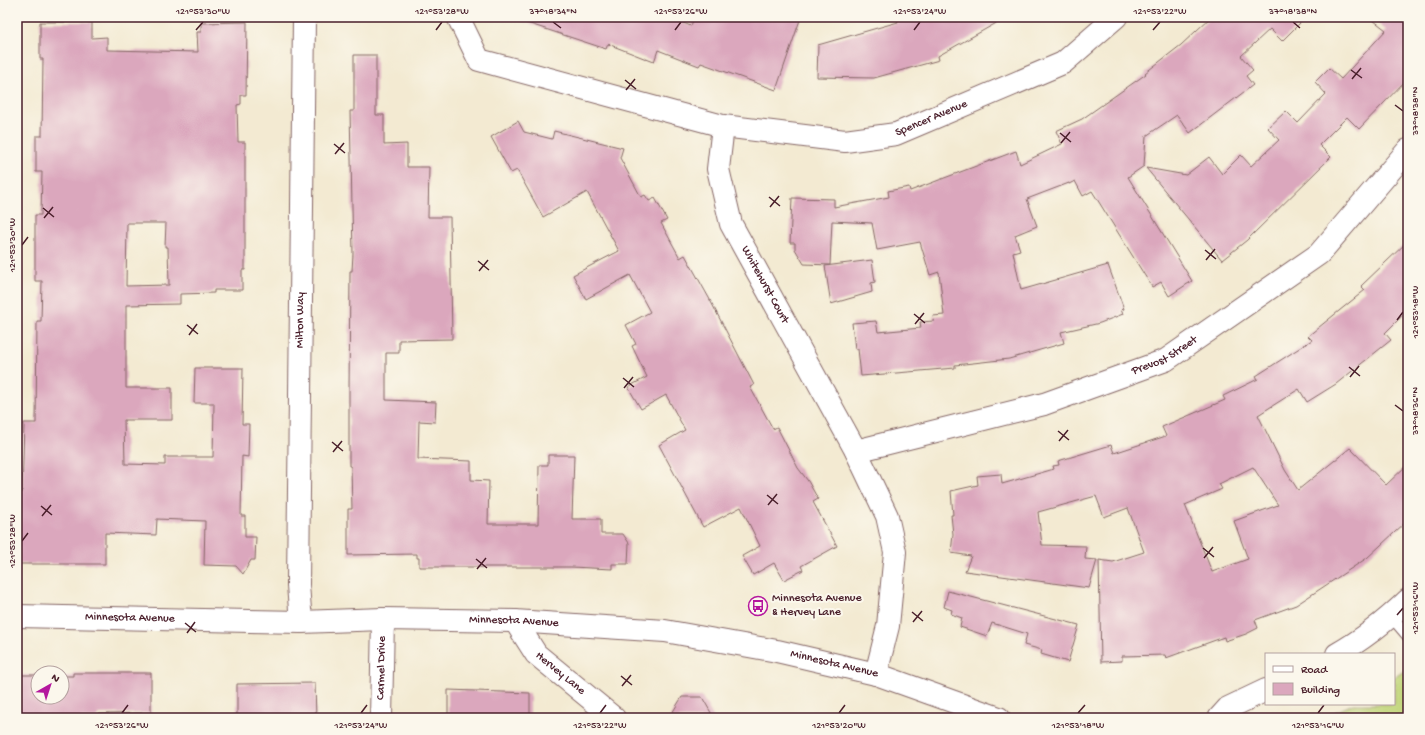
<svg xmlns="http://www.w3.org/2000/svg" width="1425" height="735" font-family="'Gochi Hand',sans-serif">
	<rect width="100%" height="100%" fill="#fbf7ec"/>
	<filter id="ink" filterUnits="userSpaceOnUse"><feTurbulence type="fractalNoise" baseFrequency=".025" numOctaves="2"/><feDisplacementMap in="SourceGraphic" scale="8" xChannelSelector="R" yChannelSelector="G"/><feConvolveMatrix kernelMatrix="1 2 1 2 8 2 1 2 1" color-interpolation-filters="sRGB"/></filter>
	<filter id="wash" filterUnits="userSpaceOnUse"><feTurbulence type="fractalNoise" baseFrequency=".012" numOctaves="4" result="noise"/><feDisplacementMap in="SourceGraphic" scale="16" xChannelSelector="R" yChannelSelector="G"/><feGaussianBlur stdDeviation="0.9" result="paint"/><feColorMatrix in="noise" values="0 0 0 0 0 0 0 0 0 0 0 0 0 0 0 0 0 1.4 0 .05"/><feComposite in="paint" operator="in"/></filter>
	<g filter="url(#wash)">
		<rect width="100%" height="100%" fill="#f3ead2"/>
		<path fill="#c1d579" stroke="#867a52" d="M 1408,668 L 1408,718 L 1322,718 L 1353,704 L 1394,704 L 1394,678 Z"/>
		<g id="blocks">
			<path fill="#dba7bd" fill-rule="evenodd" d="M 521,17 L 668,17 L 691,26 L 694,17 L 801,17 L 776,90 L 701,63 L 699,66 L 658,50 L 654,62 L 608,44 L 606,49 L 521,21 Z
				M 896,17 L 1007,17 L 938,56 L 939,60 L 874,78 L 817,77 L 818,45 L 898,22 Z
				M 1211,17 L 1306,17 L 1282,41 L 1270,29 L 1241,56 L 1253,70 L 1246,76 L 1253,85 L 1190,133 L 1177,115 L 1146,136 L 1144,166 L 1128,177 L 1192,281 L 1169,296 L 1161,282 L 1152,287 L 1092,191 L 1083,196 L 1075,181 L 1069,184 L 1069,183 L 1027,199 L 1037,226 L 1015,235 L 1020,250 L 1013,252 L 1021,290 L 1108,265 L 1124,309 L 1121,310 L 1123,314 L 1100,323 L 1061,332 L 1064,343 L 1009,359 L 955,365 L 955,368 L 861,376 L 858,349 L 855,349 L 852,323 L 876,321 L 878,332 L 921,328 L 920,322 L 934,321 L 933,316 L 944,315 L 939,272 L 930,275 L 920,242 L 877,250 L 872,223 L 832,221 L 830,265 L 804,264 L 795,249 L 795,243 L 790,243 L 792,198 L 834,199 L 834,207 L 889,197 L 888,191 L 909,187 L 910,191 L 1016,151 L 1020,164 L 1062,144 L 1056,131 L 1082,119 L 1146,74 L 1145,73 L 1181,45 Z
				M 1369,17 L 1408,17 L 1408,78 L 1359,129 L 1347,117 L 1319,145 L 1331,157 L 1247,240 L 1222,260 L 1146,168 L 1186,175 L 1209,157 L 1222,174 L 1241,155 L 1251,166 L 1279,140 L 1268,128 L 1286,111 L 1298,123 L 1326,94 L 1315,82 L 1329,68 L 1341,79 L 1386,30 Z
				M 40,22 L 92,22 L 92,38 L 107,37 L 107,50 L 198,52 L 197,32 L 201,32 L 201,23 L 247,22 L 246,95 L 241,95 L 241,104 L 237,105 L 238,142 L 245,142 L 245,270 L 242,270 L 242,290 L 214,290 L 214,293 L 180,294 L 180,304 L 126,305 L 126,388 L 172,388 L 172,420 L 124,420 L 125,464 L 165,465 L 165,457 L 213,457 L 214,403 L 194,403 L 195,368 L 243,368 L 242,424 L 249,424 L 248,457 L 242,456 L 241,516 L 245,516 L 245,537 L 256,537 L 255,560 L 251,560 L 243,574 L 236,566 L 204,565 L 205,521 L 157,519 L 156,535 L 105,533 L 105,564 L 17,564 L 17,492 L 22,492 L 24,423 L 36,423 L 37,321 L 41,321 L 42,281 L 35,281 L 35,215 L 41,215 L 42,172 L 36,172 L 36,136 L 42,136 L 43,59 L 40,59 ZM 127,223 L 166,223 L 165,247 L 168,247 L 169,285 L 126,286 Z
				M 354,55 L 376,55 L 376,115 L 384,115 L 384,145 L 407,144 L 407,167 L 429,167 L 428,217 L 450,217 L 452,339 L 399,340 L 399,353 L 386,353 L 386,400 L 436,402 L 435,422 L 419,421 L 418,459 L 471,461 L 471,480 L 489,481 L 488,524 L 538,524 L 539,465 L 548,465 L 548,455 L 574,455 L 572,519 L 601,519 L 601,534 L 623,534 L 629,543 L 628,564 L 612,564 L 612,569 L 571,567 L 419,567 L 419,558 L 417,558 L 417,554 L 348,555 L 348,509 L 352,509 L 351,466 L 349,466 L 349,392 L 350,271 L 352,271 L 353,254 L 350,111 L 354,111 Z
				M 518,121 L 524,132 L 552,139 L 554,131 L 623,148 L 620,158 L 641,197 L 645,195 L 649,201 L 655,198 L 667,220 L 661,223 L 680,258 L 685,255 L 709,298 L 754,385 L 750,387 L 773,429 L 777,427 L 798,468 L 808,481 L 818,499 L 813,502 L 837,546 L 801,566 L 803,570 L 784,580 L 774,563 L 753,575 L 742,556 L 760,546 L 741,507 L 703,527 L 659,445 L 685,430 L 666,395 L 641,409 L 628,387 L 647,377 L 632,346 L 636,344 L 626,325 L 650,312 L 630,275 L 586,299 L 573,275 L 619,251 L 587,192 L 543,217 L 517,170 L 511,173 L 491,137 Z
				M 1408,241 L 1408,310 L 1385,333 L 1391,340 L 1336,384 L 1307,402 L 1299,389 L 1258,415 L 1285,470 L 1298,490 L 1350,448 L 1386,485 L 1408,464 L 1408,520 L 1367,558 L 1296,605 L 1255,620 L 1258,628 L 1246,634 L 1225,641 L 1224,637 L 1166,658 L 1165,655 L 1122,656 L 1122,661 L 1101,662 L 1099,560 L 1113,562 L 1144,552 L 1128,508 L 1104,517 L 1096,496 L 1038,512 L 1042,545 L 1086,546 L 1085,559 L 1097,560 L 1089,588 L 965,571 L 971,556 L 951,553 L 953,534 L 951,515 L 953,515 L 951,491 L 978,485 L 977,476 L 1001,474 L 1002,484 L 1054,469 L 1053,466 L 1059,465 L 1058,461 L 1111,445 L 1114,453 L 1166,436 L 1162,427 L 1225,400 L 1223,396 L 1258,379 L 1256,376 L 1312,340 L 1308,336 L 1365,290 L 1361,286 ZM 1253,467 L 1278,505 L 1234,521 L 1248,559 L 1212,572 L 1185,505 L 1222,489 L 1219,484 Z
				M 872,260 L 875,282 L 871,283 L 872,292 L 831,304 L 825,266 Z
				M 948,591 L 1079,625 L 1068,662 L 1041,654 L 1042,650 L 1024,645 L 1027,634 L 992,623 L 987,636 L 960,627 L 962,618 L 951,614 L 952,610 L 944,607 Z
				M 73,673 L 151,673 L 151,713 L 98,714 L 98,718 L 17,718 L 17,675 L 38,675 L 38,697 L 62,697 L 62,676 L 73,676 Z
				M 315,683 L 316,718 L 237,718 L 237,684 Z
				M 448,690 L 530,693 L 530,718 L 448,718 Z
				M 682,697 L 702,697 L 714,718 L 669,718 Z"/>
		</g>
	</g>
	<g filter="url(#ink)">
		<use href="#blocks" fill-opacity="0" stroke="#856665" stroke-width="1"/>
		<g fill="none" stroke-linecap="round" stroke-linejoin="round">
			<g stroke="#856665" stroke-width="13">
				<path id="lane" d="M 1391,616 L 1408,636"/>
			</g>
			<g stroke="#856665" stroke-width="24">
				<g id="street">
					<path id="s1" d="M 458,17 L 479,60 L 723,126 L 718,169 L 731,224 L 856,451 L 887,516 L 895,552 L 888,626 L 876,674"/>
					<path id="s2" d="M 723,126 L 845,141 L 896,134 L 1063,63 L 1116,17"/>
					<path id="s3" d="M 856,451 L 1044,404 L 1166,360 L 1319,254 L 1408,150"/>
					<path id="s4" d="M 515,621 L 536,654 L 614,718"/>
					<path id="s5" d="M 301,622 L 298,585 L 304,17"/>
					<path d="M 1337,654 C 1364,639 1386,621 1408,600"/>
					<path id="s6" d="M 381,718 L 383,619"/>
					<path d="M 1219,718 L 1228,708 L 1266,690"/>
				</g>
			</g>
			<g stroke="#856665" stroke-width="24">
				<g id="secondary">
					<path id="s7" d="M 17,616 L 301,622 L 383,619 L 515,621 L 665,631 L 777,651 L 876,674 L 999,718"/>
				</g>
			</g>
			<use href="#lane" stroke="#fff" stroke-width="11"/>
			<use href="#street" stroke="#fff" stroke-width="22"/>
			<use href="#secondary" stroke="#fff" stroke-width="22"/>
		</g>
	</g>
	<path fill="none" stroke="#4a1f2b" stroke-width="1.5" d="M 553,22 L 561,28M 1293,22 L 1300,28M 196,30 L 203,22M 436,30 L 442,22M 675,30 L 681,22M 914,30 L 920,22M 1153,30 L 1160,22M 1351,70 L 1362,78M 1352,79 L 1361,68M 625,80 L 636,89M 626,90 L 635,79M 1395,105 L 1403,111M 1060,133 L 1071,142M 1061,143 L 1070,132M 334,144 L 345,153M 335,154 L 344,143M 769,197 L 780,206M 770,207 L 779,196M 43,208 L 54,217M 44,218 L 53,207M 22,245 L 28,237M 1205,250 L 1216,259M 1206,260 L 1215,249M 478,261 L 489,270M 479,271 L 488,260M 914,314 L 925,323M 1397,320 L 1403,312M 915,324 L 924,313M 187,325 L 198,334M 189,335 L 197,324M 1349,367 L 1360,376M 1350,377 L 1359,366M 623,378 L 634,387M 624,388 L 633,377M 1395,405 L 1403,411M 1058,431 L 1069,440M 1059,441 L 1068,430M 332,442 L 343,451M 333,452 L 342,441M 767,495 L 778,504M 768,505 L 777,494M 41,506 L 52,515M 42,516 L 51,505M 22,541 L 28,533M 1203,548 L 1214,557M 1204,558 L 1213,547M 476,559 L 487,568M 477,569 L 486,558M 912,612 L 923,621M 1397,615 L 1403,608M 913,622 L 922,611M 185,623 L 196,632M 187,633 L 195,622M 621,676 L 632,685M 622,686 L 631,675M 122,713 L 128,705M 361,713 L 367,705M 600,713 L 606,705M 839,713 L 845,705M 1078,713 L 1085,705M 1318,713 L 1324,705"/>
	<defs>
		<g id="bus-ring" transform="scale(1)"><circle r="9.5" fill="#fbf7ec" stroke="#b5179e" stroke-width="1.5"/><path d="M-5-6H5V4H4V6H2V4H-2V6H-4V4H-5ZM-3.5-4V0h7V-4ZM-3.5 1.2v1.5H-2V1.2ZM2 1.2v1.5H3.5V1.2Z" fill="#b5179e"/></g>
	</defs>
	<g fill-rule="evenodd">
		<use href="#bus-ring" x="758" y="606"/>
	</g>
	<g text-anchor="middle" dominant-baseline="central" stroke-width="4" stroke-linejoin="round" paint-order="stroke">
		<g font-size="12" fill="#4a1f2b" stroke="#fbf7ec">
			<text stroke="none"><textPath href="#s2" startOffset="213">Spencer Avenue</textPath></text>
			<text stroke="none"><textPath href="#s1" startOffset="470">Whitehurst Court</textPath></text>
			<text stroke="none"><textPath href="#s5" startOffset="302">Milton Way</textPath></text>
			<text stroke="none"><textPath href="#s3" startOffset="324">Prevost Street</textPath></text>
			<text stroke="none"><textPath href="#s7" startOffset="113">Minnesota Avenue</textPath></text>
			<text stroke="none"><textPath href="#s7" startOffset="497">Minnesota Avenue</textPath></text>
			<text stroke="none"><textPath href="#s7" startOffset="821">Minnesota Avenue</textPath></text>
			<text stroke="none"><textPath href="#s6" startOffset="50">Carmel Drive</textPath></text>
			<text stroke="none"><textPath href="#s4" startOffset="70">Hervey Lane</textPath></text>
		</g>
		<g font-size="12" fill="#4a1f2b" stroke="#fbf7ec" text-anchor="start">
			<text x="772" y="599">Minnesota Avenue<tspan x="772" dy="14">&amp; Hervey Lane</tspan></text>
		</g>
	</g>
	<rect width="1425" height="735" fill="none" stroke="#fbf7ec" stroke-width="44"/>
	<rect x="1265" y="653" width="130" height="52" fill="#fbf7ec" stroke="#b4a19f"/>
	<rect x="1273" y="666" width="20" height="6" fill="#ffffff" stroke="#b4a19f"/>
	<text x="1301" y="673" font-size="12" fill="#4a1f2b">Road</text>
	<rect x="1273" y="683" width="20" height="12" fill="#dba7bd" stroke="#b4a19f"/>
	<text x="1301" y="693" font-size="12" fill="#4a1f2b">Building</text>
	<g transform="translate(50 685) rotate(39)"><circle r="19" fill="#fbf7ec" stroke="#b4a19f"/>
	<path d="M0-3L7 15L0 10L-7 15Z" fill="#b5179e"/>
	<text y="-6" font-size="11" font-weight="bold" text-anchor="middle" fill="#4a1f2b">N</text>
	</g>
	<rect x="22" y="22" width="1381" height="691" fill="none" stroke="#4a1f2b" stroke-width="1.5"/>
	<g font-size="10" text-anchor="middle" fill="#4a1f2b">
		<text x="203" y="14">121°53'30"W</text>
		<text x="442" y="14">121°53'28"W</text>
		<text x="553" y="14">37°18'34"N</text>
		<text x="681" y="14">121°53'26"W</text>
		<text x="920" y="14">121°53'24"W</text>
		<text x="1160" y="14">121°53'22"W</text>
		<text x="1293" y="14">37°18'38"N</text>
		<text transform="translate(1414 111) rotate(-90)" y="4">37°18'38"N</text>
		<text transform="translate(11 245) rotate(-90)" y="4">121°53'30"W</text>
		<text transform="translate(1414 312) rotate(-90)" y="4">121°53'18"W</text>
		<text transform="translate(1414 411) rotate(-90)" y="4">37°18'36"N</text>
		<text transform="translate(11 541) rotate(-90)" y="4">121°53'28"W</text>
		<text transform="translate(1414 608) rotate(-90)" y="4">121°53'16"W</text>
		<text x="122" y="728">121°53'26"W</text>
		<text x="361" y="728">121°53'24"W</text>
		<text x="600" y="728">121°53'22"W</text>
		<text x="839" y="728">121°53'20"W</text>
		<text x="1078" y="728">121°53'18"W</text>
		<text x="1318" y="728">121°53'16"W</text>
	</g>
</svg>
